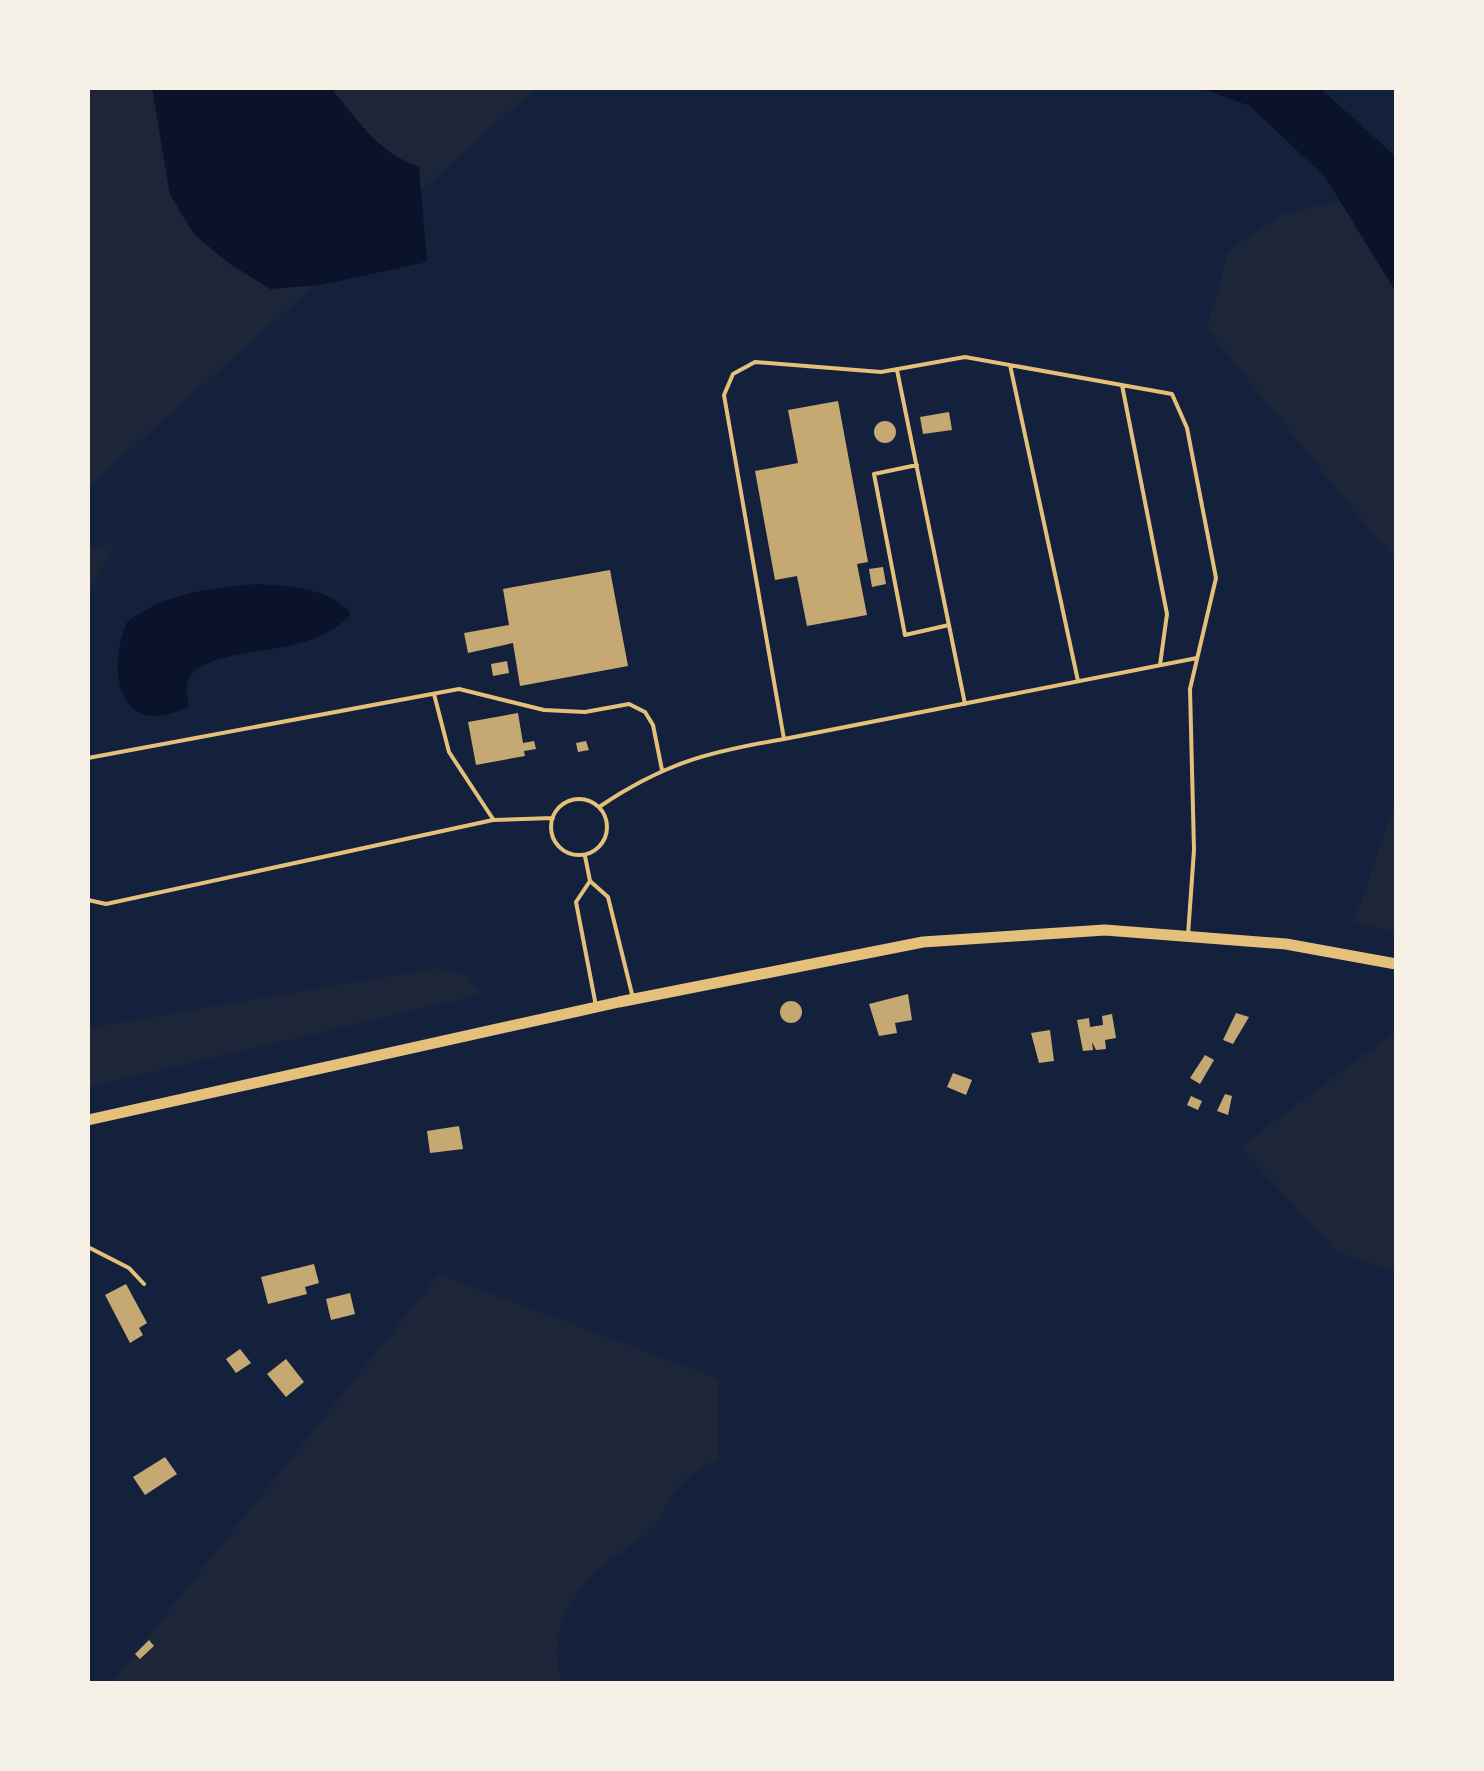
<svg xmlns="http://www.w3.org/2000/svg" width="1484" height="1771" font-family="Quicksand,sans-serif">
	<rect width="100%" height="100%" fill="#14213d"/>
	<path fill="#1d2539" d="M 88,88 L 536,88 L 88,487 Z
		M 1396,188 L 1396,562 L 1207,329 L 1228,251 L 1284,214 Z
		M 115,544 L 88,592 L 88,548 Z
		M 1396,800 L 1396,933 L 1354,922 Z
		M 437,968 L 467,975 L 483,994 L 88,1087 L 88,1028 Z
		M 1396,1031 L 1396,1272 L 1336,1252 L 1240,1147 Z
		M 439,1274 L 719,1379 L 719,1459 C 700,1468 684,1478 671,1497 C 664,1507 661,1521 651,1530 C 636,1544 617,1554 601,1567 C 570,1591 544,1648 564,1683 L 110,1684 Z"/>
	<path fill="#0b132b" d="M 152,88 L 331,88 C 359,121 377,152 419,167 L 427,262 L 320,285 L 270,289 L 227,262 L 194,234 L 170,195 Z
		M 1200,88 L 1320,88 L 1396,157 L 1396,292 L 1325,177 L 1250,106 Z
		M 259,584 C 288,586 332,588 351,614 C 309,662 219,642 191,675 C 184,685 187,695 189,706 C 121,742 105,674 127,622 C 165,593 212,587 259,584 Z"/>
	<path fill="#c6a872" d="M 838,401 L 868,562 L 857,564 L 867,615 L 807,626 L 797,576 L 775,580 L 755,471 L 798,463 L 788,410 Z
		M 949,412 L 952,430 L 923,434 L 920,417 Z
		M874 432a11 11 0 1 1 22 0a11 11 0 1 1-22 0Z
		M 883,567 L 886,584 L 872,587 L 869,569 Z
		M 610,570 L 628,666 L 520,686 L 513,643 L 468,653 L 464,633 L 509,625 L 503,589 Z
		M 507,661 L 509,673 L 493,676 L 491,664 Z
		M 518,713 L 523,743 L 534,741 L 536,749 L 524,751 L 525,756 L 476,765 L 468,722 Z
		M 586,741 L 589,750 L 578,752 L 576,743 Z
		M 908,994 L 912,1020 L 895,1023 L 897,1033 L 879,1036 L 869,1004 Z
		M780 1012a11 11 0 1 1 22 0a11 11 0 1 1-22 0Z
		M 1236,1013 L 1249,1017 L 1233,1044 L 1223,1040 Z
		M 1112,1014 L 1116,1038 L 1105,1040 L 1106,1049 L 1096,1050 L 1092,1042 L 1093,1050 L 1083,1051 L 1077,1020 L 1089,1018 L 1090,1027 L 1103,1025 L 1102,1016 Z
		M 1050,1030 L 1054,1061 L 1039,1063 L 1031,1033 Z
		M 1205,1055 L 1214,1060 L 1200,1084 L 1190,1078 Z
		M 953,1073 L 972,1080 L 966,1095 L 947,1087 Z
		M 1225,1094 L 1232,1096 L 1228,1115 L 1217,1111 Z
		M 1191,1096 L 1202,1101 L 1198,1110 L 1187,1105 Z
		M 459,1126 L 463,1149 L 430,1153 L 427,1131 Z
		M 314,1264 L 319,1283 L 305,1287 L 307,1294 L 268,1304 L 261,1277 Z
		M 126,1284 L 147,1323 L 139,1328 L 143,1335 L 130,1343 L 105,1295 Z
		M 350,1293 L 355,1314 L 331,1320 L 326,1299 Z
		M 240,1349 L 251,1363 L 236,1373 L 226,1359 Z
		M 286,1359 L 304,1382 L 286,1397 L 267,1374 Z
		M 165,1457 L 177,1474 L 145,1495 L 133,1477 Z
		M 149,1640 L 154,1646 L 140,1659 L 135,1654 Z"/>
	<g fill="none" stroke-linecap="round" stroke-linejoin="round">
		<path stroke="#e5c07b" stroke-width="4" d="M 1010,365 L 1078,681
			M 897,370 L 965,704
			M 1122,385 L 1167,614 L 1160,665
			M 917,465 L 874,474 L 905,635 L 949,625
			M 434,694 L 449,752 L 493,819
			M 784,739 L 1197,658
			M 88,758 L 459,689 L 544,710 L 585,712 L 629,704 L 645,712 L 653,725 L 662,770
			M551 827a28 28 0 1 1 56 0a28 28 0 1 1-56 0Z
			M 599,807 C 664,763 708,752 784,739 L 724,395 L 733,374 L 755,362 L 881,372 L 965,357 L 1172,394 L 1187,428 L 1216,578 L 1190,689 L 1194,850 L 1188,935
			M 585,856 L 590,881 L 608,897 L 632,994
			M 590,881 L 576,902 L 596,1006
			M 88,900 L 106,904 L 493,820 L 553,818
			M 88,1247 L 129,1268 L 144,1284"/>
		<path stroke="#e5c07b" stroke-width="11" d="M 88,1120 L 619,1002 L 923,942 L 1105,930 L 1286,944 L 1396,964"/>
	</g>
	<rect width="1484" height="1771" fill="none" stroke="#f6f1e7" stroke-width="180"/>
</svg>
